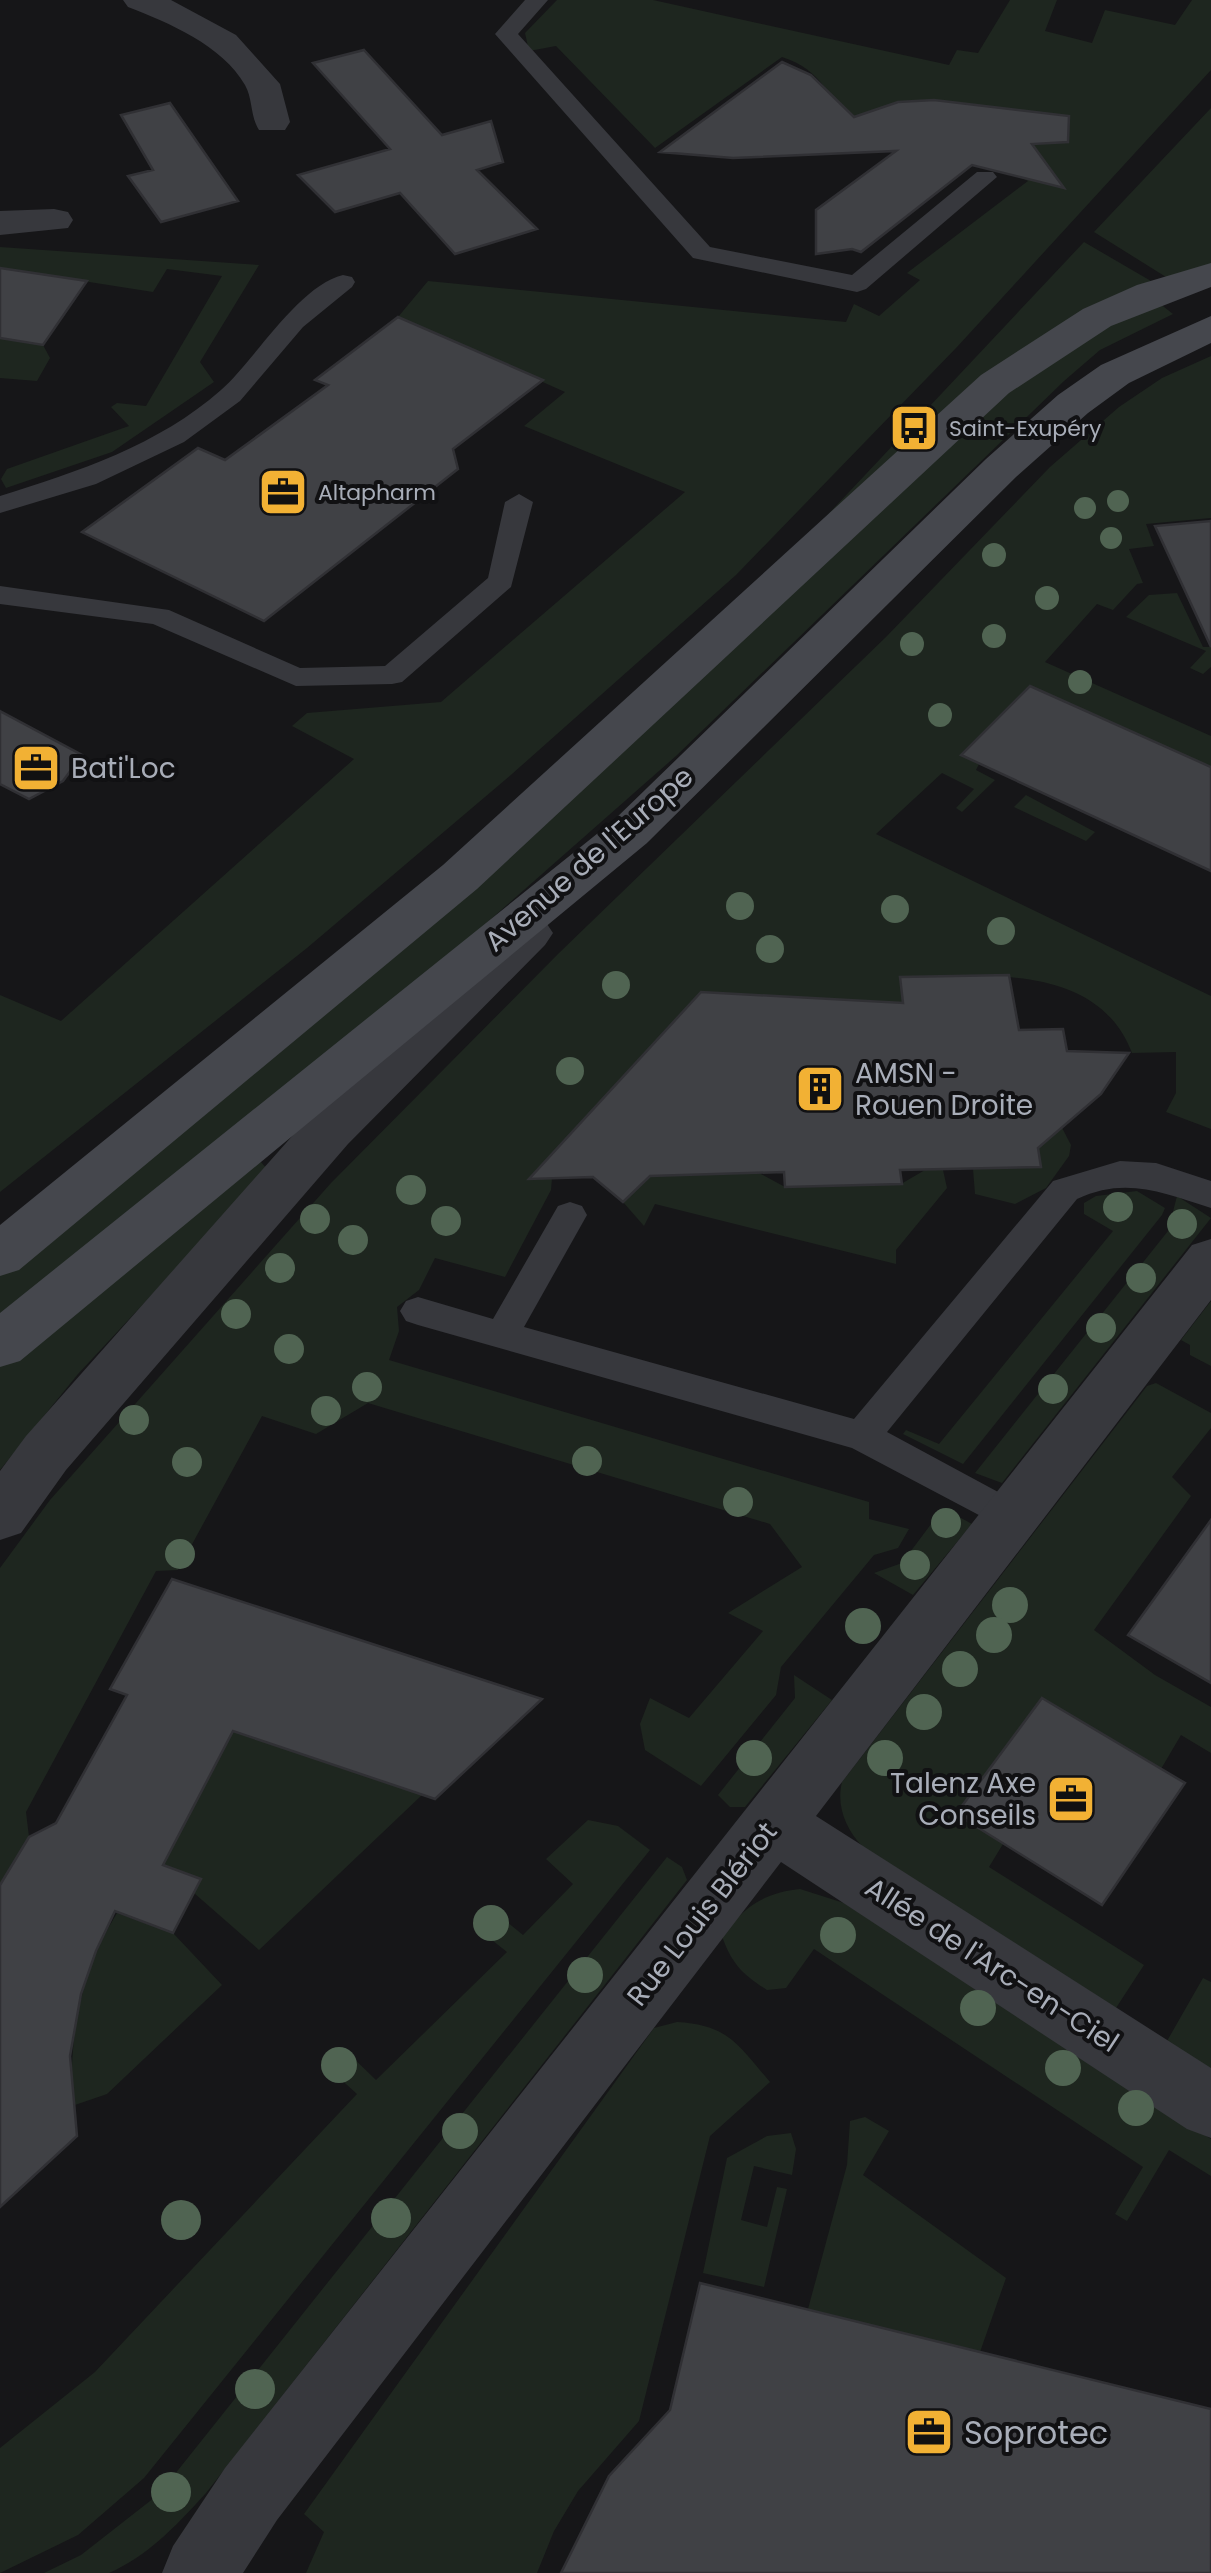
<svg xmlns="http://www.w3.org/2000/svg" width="1211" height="2573" font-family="Poppins,sans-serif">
	<rect width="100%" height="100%" fill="#161618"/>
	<path fill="#1e261f" d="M 557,0 L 653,0 L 949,65 L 957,50 L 978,53 L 1010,0 L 1057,0 L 1045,31 L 1092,43 L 1105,10 L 1175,25 L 1192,0 L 1211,0 L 1211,70 L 957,347 L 736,575 L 512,774 L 307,948 L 0,1192 L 0,995 L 61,1021 L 354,759 L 292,726 L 307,713 L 441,702 L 685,492 L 524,426 L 565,392 L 398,317 L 428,281 L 846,322 L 854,304 L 879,316 L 920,280 L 907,273 L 1028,181 L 1022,178 L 1033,166 L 992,112 C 946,97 899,94 856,120 C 824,97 825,71 782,57 L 655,148 L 556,46 L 529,51 L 525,33 Z
		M 1211,108 L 1211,266 L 1166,277 L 1094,232 Z
		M 1084,242 L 1151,281 L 1089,307 L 615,725 L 114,1140 L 507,812 L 819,524 Z
		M 0,247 L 259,265 L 200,362 L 214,382 L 112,452 L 6,488 L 1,479 L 7,469 L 129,426 L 111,407 L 117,403 L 146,406 L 222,276 L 167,269 L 153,292 L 0,268 Z
		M 1159,303 L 1173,314 L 1100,350 L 1064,381 L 676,756 L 431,972 L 0,1332 L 0,1270 L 979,410 L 1077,341 Z
		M 0,338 L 43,345 L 50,358 L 37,381 L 0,378 Z
		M 1211,356 L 1211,518 L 1146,524 L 1154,546 L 1129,549 L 1143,583 L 1137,584 L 1113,610 L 1097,604 L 1045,662 L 1211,736 L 1211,767 L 1030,686 L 961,755 L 979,764 L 976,770 L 995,780 L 962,812 L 956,808 L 974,789 L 942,773 L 876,834 L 1211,996 L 1211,1129 L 1166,1112 L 1176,1093 L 1176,1052 L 1132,1053 C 1097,961 981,976 901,977 L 904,1009 L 701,992 L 530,1177 L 552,1178 L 551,1190 L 505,1277 L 435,1258 L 419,1290 L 397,1307 L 399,1331 L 389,1360 L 869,1502 L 869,1519 L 909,1529 L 898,1548 L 874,1555 L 781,1667 L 776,1695 L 701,1786 L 645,1750 L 640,1724 L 650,1698 L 689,1718 L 763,1631 L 728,1613 L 802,1567 L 770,1524 L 368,1403 L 316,1434 L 262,1416 L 178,1570 L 156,1571 L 26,1812 L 29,1837 L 0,1885 L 0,1568 L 50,1500 L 331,1183 L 558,954 L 886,637 L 1050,467 L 1119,407 L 1162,378 Z
		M 1177,593 L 1203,647 L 1211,647 L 1211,667 L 1203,674 L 1190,668 L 1206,651 L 1126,617 L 1149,595 Z
		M 1026,795 L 1095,832 L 1086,841 L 1014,807 Z
		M 1060,1124 L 1071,1145 L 1069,1156 L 1046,1188 L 1015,1204 L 975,1194 L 973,1169 L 1041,1167 L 1034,1129 Z
		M 260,1161 L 268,1170 L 78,1374 L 0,1470 L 0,1366 Z
		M 925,1170 L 943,1170 L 947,1188 L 896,1250 L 896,1264 L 655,1204 L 644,1226 L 623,1202 L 650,1176 L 759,1173 L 785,1187 L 901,1184 Z
		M 1137,1191 L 1165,1208 L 1162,1215 L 963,1464 L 903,1434 L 906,1430 L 939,1444 L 1113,1231 L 1084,1214 L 1084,1203 L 1096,1196 Z
		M 1177,1196 L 1211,1218 L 1002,1483 L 975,1473 L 1168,1231 Z
		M 1211,1301 L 1211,1366 L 1190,1355 L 1190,1345 L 1181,1340 Z
		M 1156,1383 L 1211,1413 L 1211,1428 L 1172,1477 L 1191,1496 L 1094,1630 L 1155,1675 L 1211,1707 L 1211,1753 L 1181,1735 L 1161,1769 L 1042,1698 L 956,1814 L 1003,1844 L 989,1867 L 1144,1965 L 1116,2008 L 862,1846 C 846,1829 836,1806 842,1782 L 1147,1386 Z
		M 943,1508 L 972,1524 L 913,1595 L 874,1573 L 902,1563 Z
		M 794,1675 L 832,1700 L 745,1807 L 730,1807 L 718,1795 L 795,1698 Z
		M 233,1731 L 422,1795 L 259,1950 L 194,1893 L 201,1879 L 163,1865 Z
		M 588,1820 L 618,1826 L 650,1850 L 144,2478 L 78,2535 L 0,2573 L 0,2448 L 95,2372 L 357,2094 L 326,2066 L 344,2049 L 376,2080 L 507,1952 L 473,1925 L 490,1908 L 523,1935 L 573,1884 L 546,1859 Z
		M 667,1857 L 682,1867 L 687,1880 L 206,2493 C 177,2525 149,2555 109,2573 L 44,2573 L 81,2555 L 159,2494 Z
		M 800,1889 L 844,1903 L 1211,2139 L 1211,2176 L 1169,2150 L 1127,2221 L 1115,2214 L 1143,2167 L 814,1949 L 786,1988 L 767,1990 C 743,1975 731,1963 722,1936 C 744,1907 763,1893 800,1889 Z
		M 117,1913 L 173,1933 L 222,1985 L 107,2094 L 72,2106 C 69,2036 80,1973 117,1913 Z
		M 1203,1978 L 1211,1982 L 1211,2069 L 1167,2041 Z
		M 677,2022 C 729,2025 738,2045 770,2082 L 710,2136 L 639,2421 L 578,2491 L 554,2531 L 537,2573 L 306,2573 L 324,2532 L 304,2514 L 654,2028 Z
		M 865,2117 L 889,2131 L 863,2175 L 1006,2278 L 980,2352 L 808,2309 L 847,2165 L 850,2121 Z
		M 791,2133 L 796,2149 L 792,2175 L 754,2166 L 741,2220 L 767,2227 L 777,2187 L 787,2189 L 764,2287 L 703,2273 L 727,2158 L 767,2136 Z"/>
	<path fill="#404145" stroke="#303034" stroke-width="2.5" d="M 364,50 L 442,135 L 491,121 L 503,162 L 477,170 L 537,229 L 455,254 L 400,193 L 335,212 L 298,175 L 390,149 L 313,63 Z
		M 782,62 L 811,75 L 854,117 L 898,102 L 934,100 L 1069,116 L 1068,142 L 1032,144 L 1064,188 L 972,165 L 861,252 L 852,249 L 816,254 L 816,210 L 896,151 L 733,158 L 660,152 Z
		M 170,103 L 238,201 L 161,222 L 128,176 L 153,170 L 121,115 Z
		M 0,268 L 87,281 L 43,345 L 0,338 Z
		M 398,317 L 543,380 L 453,449 L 458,469 L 264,621 L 82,532 L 198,448 L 225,460 L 328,385 L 315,380 Z
		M 1211,521 L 1211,647 L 1155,526 Z
		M 1030,686 L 1211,767 L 1211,871 L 961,755 Z
		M 0,711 L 82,755 L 63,781 L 29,799 L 0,784 Z
		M 1009,975 L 1019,1030 L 1063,1029 L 1067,1051 L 1129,1053 L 1101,1094 L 1038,1148 L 1041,1167 L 900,1170 L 902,1184 L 785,1187 L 784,1172 L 650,1176 L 623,1202 L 593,1177 L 529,1179 L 701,992 L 903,1003 L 900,977 Z
		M 1211,1520 L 1211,1683 L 1128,1635 Z
		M 172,1579 L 542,1699 L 435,1799 L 233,1731 L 163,1865 L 201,1879 L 173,1933 L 115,1911 L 96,1951 L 81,1994 L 70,2056 L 77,2136 L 0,2207 L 0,1885 L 29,1837 L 56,1823 L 127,1695 L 110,1689 Z
		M 1042,1698 L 1185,1783 L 1102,1905 L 956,1814 Z
		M 700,2283 L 1211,2409 L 1211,2573 L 561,2573 L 609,2476 L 670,2410 Z"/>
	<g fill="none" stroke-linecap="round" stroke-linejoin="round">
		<path fill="#37383d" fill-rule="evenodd" d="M 525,0 L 548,0 L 518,34 L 710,247 L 852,275 L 977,172 L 993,172 L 997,177 L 866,289 L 857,292 L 693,258 L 495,34 Z
			M 343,275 L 352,277 L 355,282 L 352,287 L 303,327 L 240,401 L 184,442 L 96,484 L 0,513 L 0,496 C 77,472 159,445 221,390 C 255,360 298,286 343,275 Z
			M 519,494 L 533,502 L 511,587 L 402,682 L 392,684 L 296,686 L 153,624 L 0,604 L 0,586 L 169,610 L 300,668 L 385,666 L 488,578 L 505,502 Z
			M 1120,1161 L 1156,1163 L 1211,1181 L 1211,1208 C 1163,1193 1126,1176 1077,1199 L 887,1432 L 1024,1506 L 1030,1517 L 1024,1528 L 1011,1532 L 852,1448 L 418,1325 L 406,1321 L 400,1311 L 406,1301 L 418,1297 L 493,1319 L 558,1206 L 570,1202 L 582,1206 L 587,1215 L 524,1327 L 854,1419 L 1053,1181 Z"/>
		<path fill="#37383d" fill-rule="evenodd" d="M 123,0 L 171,0 L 236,35 L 280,84 L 290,122 L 285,130 L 259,130 C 250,116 253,99 245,85 C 222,45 169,23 128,7 Z
			M 54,209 L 68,212 L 73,220 L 68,228 L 0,235 L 0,211 Z
			M 528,916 L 545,921 L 553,933 L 545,945 L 348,1144 L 66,1470 L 21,1533 L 0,1540 L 0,1471 L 26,1436 L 310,1116 L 511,921 Z
			M 1211,1239 L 1211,1300 L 816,1816 L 1211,2068 L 1211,2138 L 1187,2129 L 781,1862 L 277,2520 L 243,2573 L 162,2573 L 173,2546 L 225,2468 L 1192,1245 Z"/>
		<path fill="#45474d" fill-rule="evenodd" d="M 1211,263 L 1211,287 L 1111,326 L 1009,393 L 477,889 L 19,1270 L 0,1276 L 0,1225 L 443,865 L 981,375 L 1083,309 L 1137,285 Z
			M 1211,316 L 1211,343 L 1129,383 L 1088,413 L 1016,477 L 647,843 L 20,1361 L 0,1367 L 0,1313 L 613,821 L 986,459 L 1058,395 L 1101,365 Z"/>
	</g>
	<g fill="#506452">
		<circle cx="1118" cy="501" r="11"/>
		<circle cx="1085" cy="508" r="11"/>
		<circle cx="1111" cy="538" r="11"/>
		<circle cx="994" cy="555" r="12"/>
		<circle cx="1047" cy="598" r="12"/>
		<circle cx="994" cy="636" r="12"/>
		<circle cx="912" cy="644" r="12"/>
		<circle cx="1080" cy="682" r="12"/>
		<circle cx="940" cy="715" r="12"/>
		<circle cx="740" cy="906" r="14"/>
		<circle cx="895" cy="909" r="14"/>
		<circle cx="1001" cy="931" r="14"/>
		<circle cx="770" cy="949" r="14"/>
		<circle cx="616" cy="985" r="14"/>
		<circle cx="570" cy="1071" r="14"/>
		<circle cx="411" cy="1190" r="15"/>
		<circle cx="1118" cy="1207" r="15"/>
		<circle cx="315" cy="1219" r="15"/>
		<circle cx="446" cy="1221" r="15"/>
		<circle cx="1182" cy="1224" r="15"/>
		<circle cx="353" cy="1240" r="15"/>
		<circle cx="280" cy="1268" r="15"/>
		<circle cx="1141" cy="1278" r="15"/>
		<circle cx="236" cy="1314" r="15"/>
		<circle cx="1101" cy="1328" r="15"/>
		<circle cx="289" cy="1349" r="15"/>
		<circle cx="367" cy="1387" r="15"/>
		<circle cx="1053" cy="1389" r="15"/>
		<circle cx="326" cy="1411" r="15"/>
		<circle cx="134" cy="1420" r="15"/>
		<circle cx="587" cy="1461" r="15"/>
		<circle cx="187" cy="1462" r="15"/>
		<circle cx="738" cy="1502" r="15"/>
		<circle cx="946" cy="1523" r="15"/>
		<circle cx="180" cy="1554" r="15"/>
		<circle cx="915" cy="1565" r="15"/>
		<circle cx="1010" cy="1605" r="18"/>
		<circle cx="863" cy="1626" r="18"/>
		<circle cx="994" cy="1635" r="18"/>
		<circle cx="960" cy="1669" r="18"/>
		<circle cx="924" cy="1712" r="18"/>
		<circle cx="754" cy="1758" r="18"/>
		<circle cx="885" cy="1758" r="18"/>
		<circle cx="491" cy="1923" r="18"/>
		<circle cx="838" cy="1935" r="18"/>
		<circle cx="585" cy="1975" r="18"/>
		<circle cx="978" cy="2008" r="18"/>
		<circle cx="339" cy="2065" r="18"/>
		<circle cx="1063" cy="2068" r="18"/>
		<circle cx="1136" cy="2108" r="18"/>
		<circle cx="460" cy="2131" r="18"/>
		<circle cx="391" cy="2218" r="20"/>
		<circle cx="181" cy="2220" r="20"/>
		<circle cx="255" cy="2389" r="20"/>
		<circle cx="171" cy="2492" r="20"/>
	</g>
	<defs>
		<g id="bus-square" transform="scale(2.5)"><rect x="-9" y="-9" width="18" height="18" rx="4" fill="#f2b134" stroke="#111113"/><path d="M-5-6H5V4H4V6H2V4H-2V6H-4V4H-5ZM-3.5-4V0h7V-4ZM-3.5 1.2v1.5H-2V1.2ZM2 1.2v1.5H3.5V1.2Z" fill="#111"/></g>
		<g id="office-square" transform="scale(2.5)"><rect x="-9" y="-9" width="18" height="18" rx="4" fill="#f2b134" stroke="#111113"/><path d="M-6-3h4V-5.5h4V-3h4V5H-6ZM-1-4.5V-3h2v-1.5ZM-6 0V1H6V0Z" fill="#111"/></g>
		<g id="building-square" transform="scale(2.5)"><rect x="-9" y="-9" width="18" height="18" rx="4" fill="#f2b134" stroke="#111113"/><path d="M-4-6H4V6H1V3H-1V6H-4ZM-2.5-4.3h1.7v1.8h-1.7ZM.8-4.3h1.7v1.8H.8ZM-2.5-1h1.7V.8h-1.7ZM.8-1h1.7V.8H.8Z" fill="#111"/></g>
	</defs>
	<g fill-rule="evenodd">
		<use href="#bus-square" x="914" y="428"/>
		<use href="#office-square" x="283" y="492"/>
		<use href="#office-square" x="36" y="768"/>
		<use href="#building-square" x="820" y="1089"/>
		<use href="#office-square" x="1071" y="1799"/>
		<use href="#office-square" x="929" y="2432"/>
	</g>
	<g text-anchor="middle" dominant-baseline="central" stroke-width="8" stroke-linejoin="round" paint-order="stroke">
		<g font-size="22" fill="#a8adb8" stroke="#111113" text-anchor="start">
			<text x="949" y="428">Saint-Exupéry</text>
			<text x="318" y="492">Altapharm</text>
		</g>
		<g font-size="28" fill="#a8adb8" stroke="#111113" text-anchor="start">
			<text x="71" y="768">Bati'Loc</text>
			<text x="855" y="1073">AMSN -<tspan x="855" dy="32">Rouen Droite</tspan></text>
			<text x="1036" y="1783" text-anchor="end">Talenz Axe<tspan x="1036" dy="32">Conseils</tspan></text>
		</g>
		<g font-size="28" fill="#a8adb8" stroke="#111113">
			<text transform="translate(589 859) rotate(-41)">Avenue de l'Europe</text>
			<text transform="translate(702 1914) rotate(-52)">Rue Louis Blériot</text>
			<text transform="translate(992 1965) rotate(33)">Allée de l'Arc-en-Ciel</text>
		</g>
		<g font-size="32" fill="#a8adb8" stroke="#111113" text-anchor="start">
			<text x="964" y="2432">Soprotec</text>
		</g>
	</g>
</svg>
